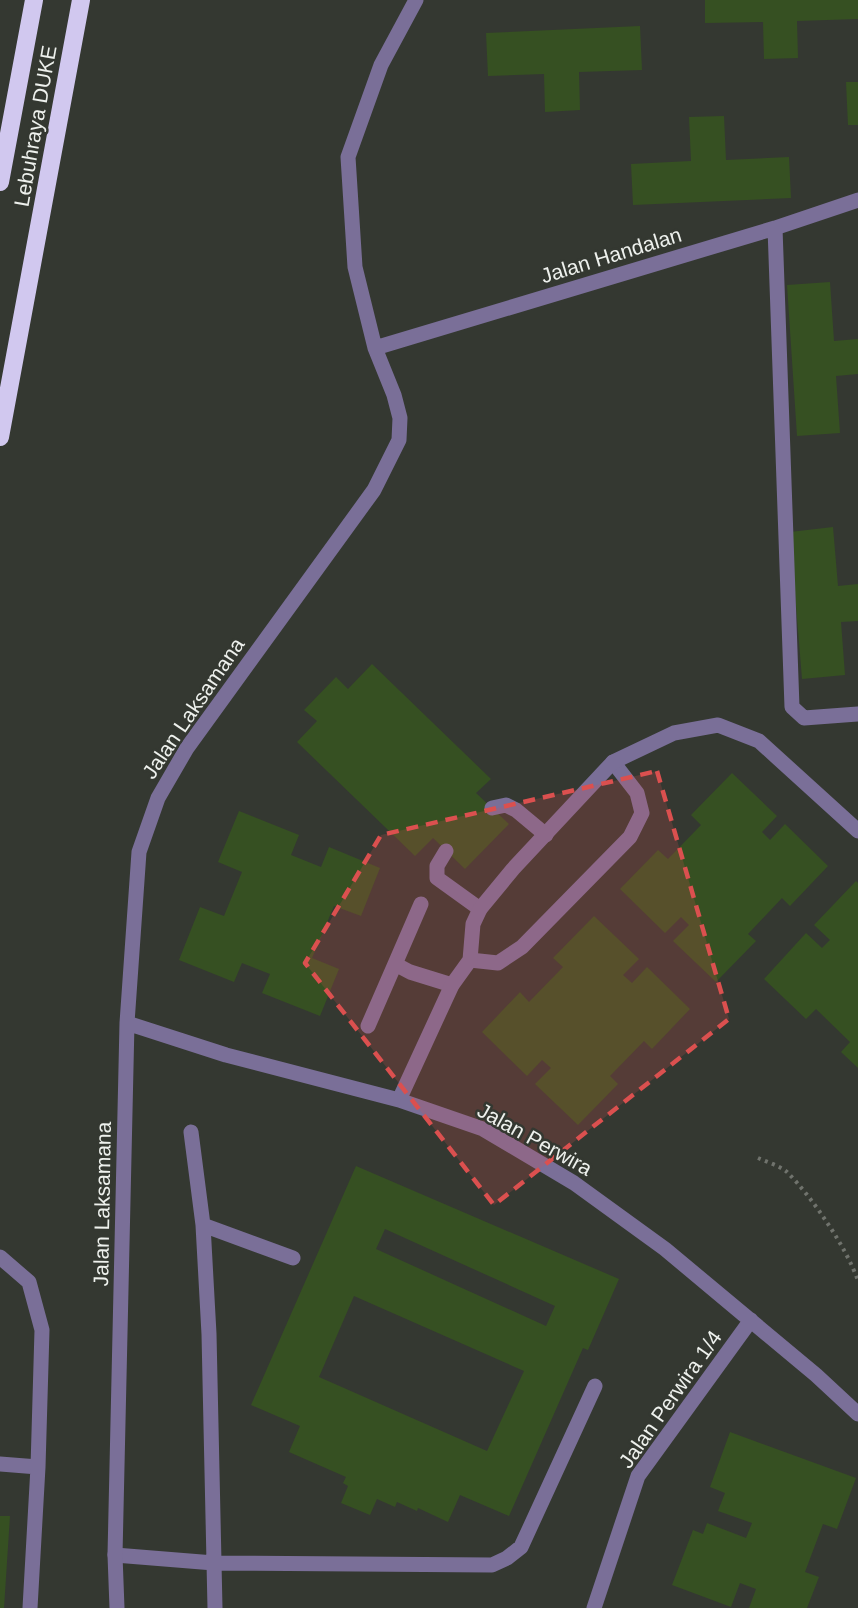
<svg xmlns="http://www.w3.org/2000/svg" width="858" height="1608" font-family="Helvetica,sans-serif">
	<rect width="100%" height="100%" fill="#343831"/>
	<path fill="#365022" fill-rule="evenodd" d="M 705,0 L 858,0 L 858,19 L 797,21 L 798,58 L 764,59 L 763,22 L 705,23 Z
		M 640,26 L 642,70 L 579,72 L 580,110 L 545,112 L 544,74 L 488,76 L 486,33 Z
		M 846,82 L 858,82 L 858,125 L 848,125 Z
		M 724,116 L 726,160 L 789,157 L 791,198 L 633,205 L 631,164 L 691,161 L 689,117 Z
		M 830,282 L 834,341 L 858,339 L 858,374 L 836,376 L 840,433 L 797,436 L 787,285 Z
		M 833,527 L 838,586 L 858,584 L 858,621 L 841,622 L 845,675 L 802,679 L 790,532 Z
		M 372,664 L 491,779 L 476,793 L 509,824 L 465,869 L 433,838 L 415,856 L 297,742 L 317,721 L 304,710 L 336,677 L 348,689 Z
		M 732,773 L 777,816 L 762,832 L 770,840 L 785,824 L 828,866 L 790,906 L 782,898 L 748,934 L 756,941 L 716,982 L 673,941 L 689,925 L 681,917 L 665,933 L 620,889 L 658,850 L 668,859 L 701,825 L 691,815 Z
		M 239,811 L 299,835 L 291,855 L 321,867 L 329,847 L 380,868 L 361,916 L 334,906 L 312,958 L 339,969 L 320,1016 L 262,993 L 270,974 L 242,963 L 234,982 L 179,960 L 200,907 L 224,916 L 242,872 L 218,862 Z
		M 856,881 L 858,883 L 858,1068 L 841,1052 L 850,1042 L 816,1009 L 806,1019 L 764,979 L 806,933 L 822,948 L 830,940 L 814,925 Z
		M 594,916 L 639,959 L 623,975 L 632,983 L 647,967 L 690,1009 L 652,1049 L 644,1041 L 610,1076 L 618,1084 L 578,1125 L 535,1084 L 551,1068 L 542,1060 L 527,1076 L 482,1032 L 520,992 L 529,1002 L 563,967 L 553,958 Z
		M 356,1166 L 619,1279 L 588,1350 L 583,1348 L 509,1516 L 460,1495 L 448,1522 L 418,1508 L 417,1511 L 397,1502 L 395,1507 L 377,1499 L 370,1515 L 341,1503 L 348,1486 L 343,1483 L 346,1477 L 289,1452 L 300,1426 L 251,1405 ZM 385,1229 L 555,1306 L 546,1326 L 376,1249 ZM 354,1296 L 524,1371 L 487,1451 L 319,1377 Z
		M 730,1432 L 856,1478 L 837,1529 L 823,1524 L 805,1572 L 819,1577 L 807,1608 L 749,1608 L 756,1589 L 740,1583 L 731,1607 L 672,1585 L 693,1530 L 703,1534 L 707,1523 L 746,1538 L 752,1523 L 718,1511 L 725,1493 L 710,1487 Z
		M 0,1516 L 10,1516 L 4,1608 L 0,1608 Z"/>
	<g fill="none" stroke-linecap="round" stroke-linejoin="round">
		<path stroke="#70736d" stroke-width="4" stroke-dasharray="3 4.5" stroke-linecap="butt" d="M 758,1158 C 767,1162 780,1166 787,1172 C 812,1197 847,1248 858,1281"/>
		<path stroke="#7a6f98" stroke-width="15" d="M 492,808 L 506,805 L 516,810 L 546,835
			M 446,851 L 437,866 L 437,878 L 480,909
			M 470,960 L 498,963 L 522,947 L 630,837 L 642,813 L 637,793 L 613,762
			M 395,964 L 421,904
			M 368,1026 L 395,964 L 410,972 L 452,985
			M 191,1132 L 203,1225 L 209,1334 L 215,1608
			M 203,1225 L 293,1258
			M 0,1257 L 29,1282 L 42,1330 L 38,1467 L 30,1608
			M 0,1464 L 38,1467
			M 115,1555 L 214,1563 L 492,1565 L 507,1558 L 521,1547 L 595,1386"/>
		<path stroke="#7a6f98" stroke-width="15" d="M 775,228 L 792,707 L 804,718 L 858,714
			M 375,348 L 775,228 L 858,200
			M 127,1023 L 226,1055 L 399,1100 L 483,1129 L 574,1183 L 665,1249 L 816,1375 L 858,1414
			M 399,1100 L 452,985 L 470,960 L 473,924 L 480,909 L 513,869 L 613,762 L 674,733 L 718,725 L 759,741 L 858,831
			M 117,1608 L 115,1555 L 127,1023 L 139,852 L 158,798 L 187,748 L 374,490 L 399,440 L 400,418 L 394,395 L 375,348 L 355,267 L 348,157 L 381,65 L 416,0
			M 594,1608 L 638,1476 L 751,1320"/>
		<path stroke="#d1c8ef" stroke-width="18" d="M 0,182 L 34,0
			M 0,437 L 81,0"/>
	</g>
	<path fill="#db504f" fill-opacity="0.2" stroke="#db504f" stroke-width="4.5" stroke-dasharray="12 8" stroke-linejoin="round" d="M 657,771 L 729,1019 L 494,1205 L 305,963 L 381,835 Z"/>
	<g text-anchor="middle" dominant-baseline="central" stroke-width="5" stroke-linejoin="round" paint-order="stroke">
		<g font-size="21" fill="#eef1ed" stroke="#343831">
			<text transform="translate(35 126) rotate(-80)">Lebuhraya DUKE</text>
			<text transform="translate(611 255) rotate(-17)">Jalan Handalan</text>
			<text transform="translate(193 708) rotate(-56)">Jalan Laksamana</text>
			<text transform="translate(535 1139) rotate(29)">Jalan Perwira</text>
			<text transform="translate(102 1204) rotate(-89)">Jalan Laksamana</text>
			<text transform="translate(670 1399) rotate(-55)">Jalan Perwira 1/4</text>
		</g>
	</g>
</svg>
